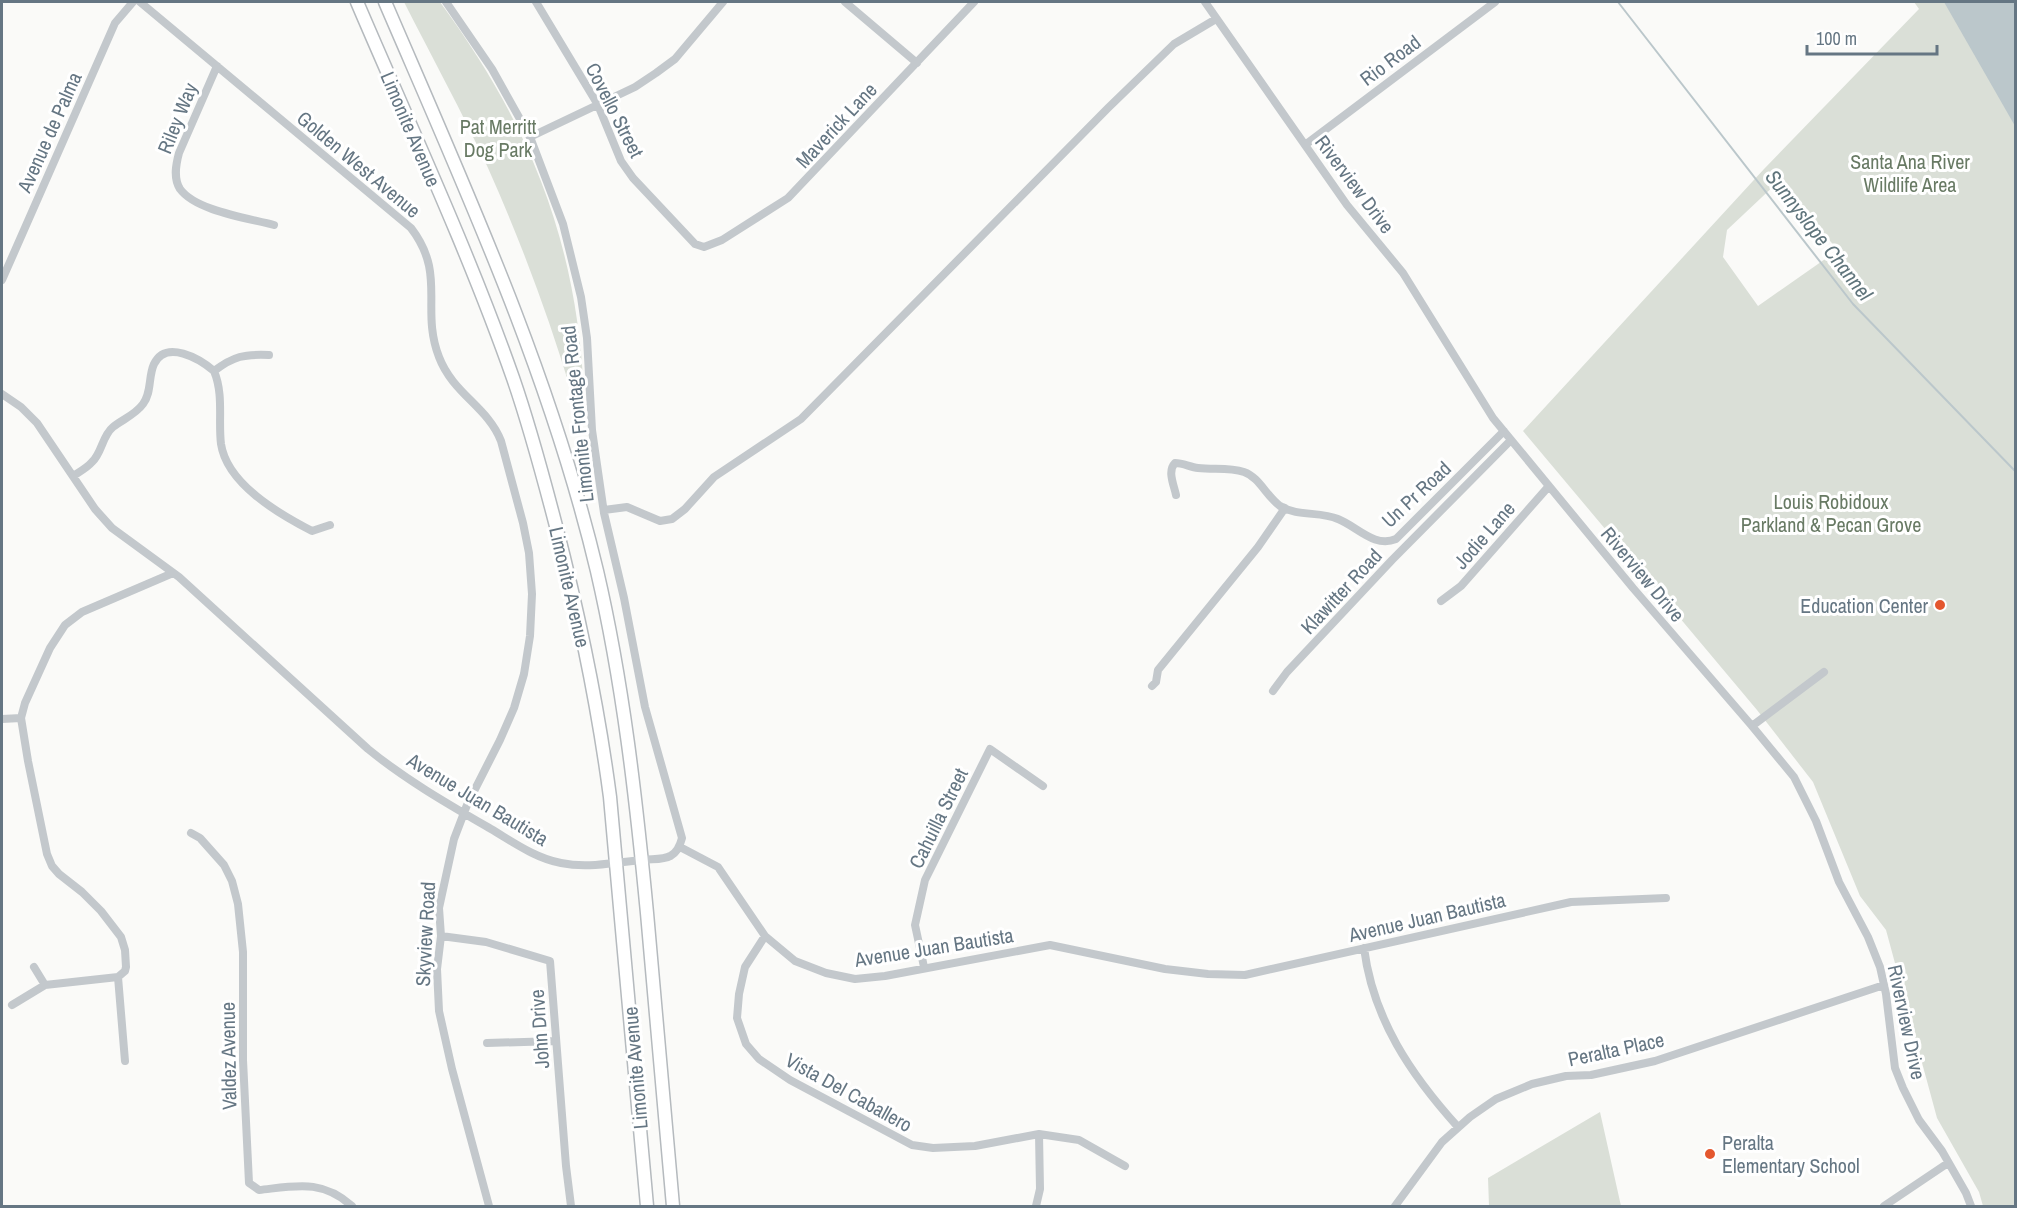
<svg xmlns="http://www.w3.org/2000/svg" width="2017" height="1208" font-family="'Archivo Narrow',sans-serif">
	<rect width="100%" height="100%" fill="#fafaf8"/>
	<path fill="#dadfd7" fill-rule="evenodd" d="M 404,2 L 440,2 C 530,125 577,241 584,395 L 572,394 C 549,317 521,242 488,168 C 462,112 432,57 404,2 Z
		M 1914,2 L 2015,2 L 2015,1206 L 1983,1206 L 1979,1192 L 1937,1118 L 1886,930 L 1860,896 L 1813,782 L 1757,710 L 1523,431 L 1764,169 L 1919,9 ZM 1778,182 L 1838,250 L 1758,306 L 1723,257 L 1727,230 Z
		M 1600,1112 L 1621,1206 L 1489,1206 L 1488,1178 Z"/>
	<path fill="#bbc7cb" d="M 1944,2 L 2015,2 L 2015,126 Z"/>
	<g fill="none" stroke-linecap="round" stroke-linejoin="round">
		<path stroke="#bbc7cb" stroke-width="2" d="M 1618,2 L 1853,304 L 2016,472"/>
		<g stroke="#b5babe" stroke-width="15">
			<path id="primary" d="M 357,2 C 410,126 468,250 513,378 C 530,427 543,476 556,526 C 579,615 598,706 610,797 L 647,1206
				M 385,2 C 465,188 550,373 597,571 C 623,683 636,798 647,913 C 656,1011 664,1109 673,1206"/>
		</g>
		<path stroke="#c3c8cc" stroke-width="8" d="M 140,2 L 411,228 C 447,275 420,308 439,357 C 453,394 488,407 501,441 L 523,523 L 529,553 L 532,594 L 530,636 L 524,674 L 514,708 L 500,740 L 467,805 L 454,839 L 439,908 L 441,936 L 437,969 L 439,1011 L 452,1069 L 489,1206
			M 536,2 L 598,105 L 621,161 L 633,178 L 695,244 L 704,247 L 722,240 L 788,198 L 974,2
			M 845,2 L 917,63
			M 1205,2 L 1347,205 L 1403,273 L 1493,418 L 1633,588 L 1752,726 L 1794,777 L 1816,821 L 1839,882 L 1868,937 L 1880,967 L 1886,994 L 1895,1068 L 1903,1088 L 1919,1120 L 1942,1151 L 1966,1193 L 1971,1206
			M 217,66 L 179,153 C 176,164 173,178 180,189 C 196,211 248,218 274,225
			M 530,137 L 635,87 L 656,73 L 675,59 L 723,2
			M 1305,145 L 1495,2
			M 2,280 L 115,23 L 133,2
			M 214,371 C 234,356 244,354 269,355
			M 2,394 L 21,407 L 37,423 L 95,509 L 112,528 L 179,577 L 368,749 C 406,780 448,804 491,829 C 513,842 535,858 561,863 C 589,869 614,862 643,860 C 662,858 676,862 682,838 L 645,707 L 624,598 L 604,513 L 592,430 L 587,338 L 581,297 L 563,224 L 530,137 L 492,69 L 446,2
			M 73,476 C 79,472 87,468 92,462 C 102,453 102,436 113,427 C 123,419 135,415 143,404 C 152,392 148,377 154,364 C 166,339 200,359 214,371 C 224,395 218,420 221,444 C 227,484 279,514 312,531 L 330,525
			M 1176,495 C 1174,485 1167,471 1175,463 C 1183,463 1190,467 1198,468 C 1213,470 1229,467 1244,472 C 1259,477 1267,497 1280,506 C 1298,517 1320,511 1338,519 C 1358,527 1374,548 1396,539 L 1504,431
			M 604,510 L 627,507 L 660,521 L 672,519 L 685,509 L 714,477 L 801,419 L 1108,108 L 1174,44 L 1216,19
			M 1441,601 L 1461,586 L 1549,486
			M 1152,686 L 1156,682 L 1158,670 L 1258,547 L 1285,508
			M 1273,691 L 1287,672 L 1392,560 L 1511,440
			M 21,718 L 28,761 L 47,854 L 52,866 L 59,874 L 82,892 L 101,911 L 121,937 L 125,950 L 126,967 L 125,971 L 118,977 L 45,985 L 34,967
			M 2,719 L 21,718 L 25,703 L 50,648 L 65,625 L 82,612 L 173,573
			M 1752,726 L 1824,672
			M 191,833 L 200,838 L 224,865 L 232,881 L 238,904 L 243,952 L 243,1060 L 249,1183 L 259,1190 C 296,1186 322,1179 352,1206
			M 680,847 L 718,867 L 765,936 L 795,961 L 826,973 L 855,979 L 885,976 L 1050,945 L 1165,969 L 1208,974 L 1245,975 L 1571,902 L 1666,898
			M 441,936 L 486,942 L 550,961 L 566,1166 L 571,1206
			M 765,936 L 745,967 L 739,994 L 737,1018 L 746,1044 L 759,1059 L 790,1080 L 912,1145 L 933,1148 L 975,1146 L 1039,1134 L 1079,1140 L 1125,1166
			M 1364,948 C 1373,1019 1411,1075 1458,1127
			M 924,967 L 915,925 L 925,880 L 990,749 L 1043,786
			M 118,977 L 125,1061
			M 12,1005 L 45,985
			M 487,1043 L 556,1041
			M 1036,1206 L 1040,1189 L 1039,1134
			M 1395,1206 L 1442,1142 L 1470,1117 L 1496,1099 L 1532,1084 L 1566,1076 L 1591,1075 L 1655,1061 L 1884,985
			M 1884,1206 L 1948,1163"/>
		<use href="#primary" stroke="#fff" stroke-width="12"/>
	</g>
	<g fill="#e4572e" stroke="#fff" stroke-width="2">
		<circle cx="1940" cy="605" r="6"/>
		<circle cx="1710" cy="1154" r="6"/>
	</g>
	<g text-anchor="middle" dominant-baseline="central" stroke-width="6" stroke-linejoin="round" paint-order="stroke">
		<g font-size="20" fill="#657683" stroke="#fff">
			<text transform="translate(1390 60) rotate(-37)">Rio Road</text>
			<text transform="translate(615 110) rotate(63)">Covello Street</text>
			<text transform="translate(177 118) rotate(-68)">Riley Way</text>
			<text transform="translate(836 125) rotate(-47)">Maverick Lane</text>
			<text transform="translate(411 129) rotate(67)">Limonite Avenue</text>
			<text transform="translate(49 132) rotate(-66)">Avenue de Palma</text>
			<text transform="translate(359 164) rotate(40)">Golden West Avenue</text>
			<text transform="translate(1355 184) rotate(53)">Riverview Drive</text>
			<text transform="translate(577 414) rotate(-96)">Limonite Frontage Road</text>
			<text transform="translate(1416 494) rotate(-43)">Un Pr Road</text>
			<text transform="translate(1484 535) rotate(-49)">Jodie Lane</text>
			<text transform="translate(1643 574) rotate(50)">Riverview Drive</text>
			<text transform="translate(570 587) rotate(77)">Limonite Avenue</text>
			<text transform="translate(1341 591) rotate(-47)">Klawitter Road</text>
			<text transform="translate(478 799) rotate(31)">Avenue Juan Bautista</text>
			<text transform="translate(938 818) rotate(-64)">Cahuilla Street</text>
			<text transform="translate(1427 917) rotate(-13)">Avenue Juan Bautista</text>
			<text transform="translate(425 934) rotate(-87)">Skyview Road</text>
			<text transform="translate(934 947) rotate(-9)">Avenue Juan Bautista</text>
			<text transform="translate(1907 1022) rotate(78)">Riverview Drive</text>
			<text transform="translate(539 1029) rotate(-94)">John Drive</text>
			<text transform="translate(1616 1049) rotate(-12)">Peralta Place</text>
			<text transform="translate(228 1056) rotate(-91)">Valdez Avenue</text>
			<text transform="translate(635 1068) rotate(-95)">Limonite Avenue</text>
			<text transform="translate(849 1092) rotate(29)">Vista Del Caballero</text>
		</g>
		<g font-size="20" fill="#687a64" stroke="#fff">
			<text x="498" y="126">Pat Merritt<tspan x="498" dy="23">Dog Park</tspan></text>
			<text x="1910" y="161">Santa Ana River<tspan x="1910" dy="23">Wildlife Area</tspan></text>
			<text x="1831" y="501">Louis Robidoux<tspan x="1831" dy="23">Parkland &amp; Pecan Grove</tspan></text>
		</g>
		<g font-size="20" fill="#657683" stroke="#fff" text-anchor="end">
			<text x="1928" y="605">Education Center</text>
			<text x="1722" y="1142" text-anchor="start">Peralta<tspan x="1722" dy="23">Elementary School</tspan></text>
		</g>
		<g font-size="21" font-style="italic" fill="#60757c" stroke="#fff">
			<text transform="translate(1819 235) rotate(52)">Sunnyslope Channel</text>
		</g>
	</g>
	<rect width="2017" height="1208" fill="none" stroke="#657683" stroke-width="6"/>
	<path d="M1807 45v9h130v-9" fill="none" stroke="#657683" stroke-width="3"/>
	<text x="1816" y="45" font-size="18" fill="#657683" stroke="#ffffff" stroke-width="4.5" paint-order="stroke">100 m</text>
</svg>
